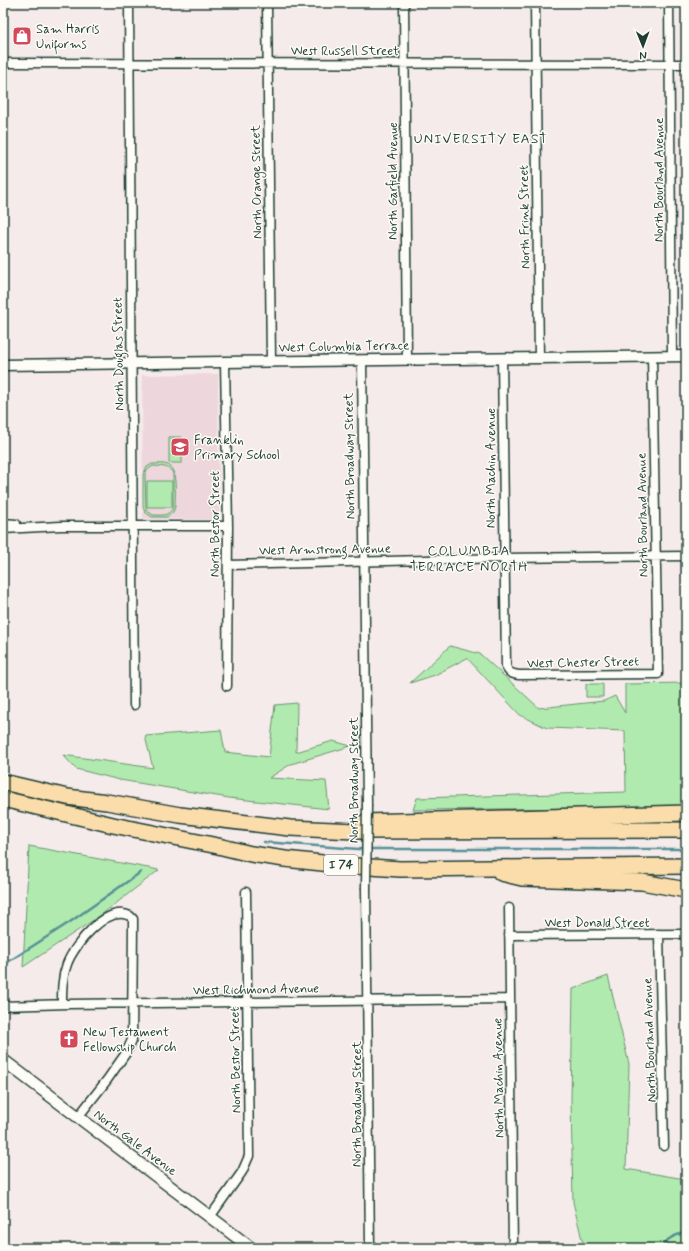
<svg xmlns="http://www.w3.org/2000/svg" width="689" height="1251" font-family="Mynerve,sans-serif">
	<rect width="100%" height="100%" fill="#f6ebeb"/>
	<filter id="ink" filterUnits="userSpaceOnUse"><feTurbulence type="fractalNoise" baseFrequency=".025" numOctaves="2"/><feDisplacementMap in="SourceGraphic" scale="8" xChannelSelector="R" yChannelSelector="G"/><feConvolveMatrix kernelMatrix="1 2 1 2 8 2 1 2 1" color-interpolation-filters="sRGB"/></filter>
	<g filter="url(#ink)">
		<path fill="#eed6dd" d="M 218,374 L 219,519 L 143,519 L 142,375 Z"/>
		<path fill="#b1eaae" stroke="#689471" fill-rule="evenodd" d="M 169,437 L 182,437 L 182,463 L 169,463 Z
			M 152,464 C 157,464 164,463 168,465 C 178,469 175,498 175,507 L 173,512 L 167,517 L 152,517 L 145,512 L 143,508 L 143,474 L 147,467 ZM 153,466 C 161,467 168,465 173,473 L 173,507 C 169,517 161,515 153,515 L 146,510 L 145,474 L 147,470 Z
			M 147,481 L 172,481 L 172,507 L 147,507 Z
			M 450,646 L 480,654 L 539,708 L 604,701 L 615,696 L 625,713 L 625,684 L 686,683 L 686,805 L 676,807 L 413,810 L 417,798 L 626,792 L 625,731 L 547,728 L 520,715 L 467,658 L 435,675 L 410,683 Z
			M 586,684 L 603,684 L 603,697 L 586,697 Z
			M 297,703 L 296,752 L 333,741 L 351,746 L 291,764 L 269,778 L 326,781 L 329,809 L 229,798 L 120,780 L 76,769 L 63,755 L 153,768 L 145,736 L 221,730 L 225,752 L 269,757 L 275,705 Z
			M 29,846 L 159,870 L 101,915 L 23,967 Z
			M 608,976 L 629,1064 L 626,1169 L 685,1179 L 686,1177 L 686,1248 L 584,1248 L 573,1202 L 571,1101 L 573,989 Z"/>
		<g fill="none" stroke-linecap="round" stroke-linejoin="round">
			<path stroke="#569196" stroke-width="2.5" d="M 264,842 L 358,849 L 686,849
				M 8,962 L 70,922 L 141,872
				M 662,1248 C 666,1238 676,1235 686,1232"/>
			<g stroke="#1f3d34" stroke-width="11">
				<path id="minor" d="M 129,3 L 134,705
					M 267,3 L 271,361
					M 404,3 L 407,359
					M 535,3 L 539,358
					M 669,3 L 672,356
					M 3,63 L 686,64
					M 502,358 L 506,666 C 508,673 512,674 519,675 L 658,674 L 652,356
					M 362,360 L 367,805
					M 225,362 L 228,526 L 227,686
					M 3,523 L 16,524
					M 3,529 L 61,526 L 228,526
					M 228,565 L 504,558 L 686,556
					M 366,889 L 370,1248
					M 509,908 L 513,1248
					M 659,934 L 664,1146
					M 509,935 L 686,934
					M 62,1004 C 62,990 62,977 67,964 C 74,945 107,904 130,916 L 133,919 L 133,924 L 132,1040 L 126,1053 L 107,1080 L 78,1117
					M 3,1006 L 68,1004 L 510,999
					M 210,1217 L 242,1172 L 249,1156 L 246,892"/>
			</g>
			<g stroke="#1f3d34" stroke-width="13">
				<path id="tertiary" d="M 3,365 L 686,356"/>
			</g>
			<g stroke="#1f3d34" stroke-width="14">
				<path id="secondary" d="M 3,1060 L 251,1248"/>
			</g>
			<g stroke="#1f3d34" stroke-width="18">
				<path id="motorway" d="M 3,782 L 67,797 L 107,802 L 180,815 L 290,828 L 355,831 L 686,830
					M 3,799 L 113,825 L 218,846 L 251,854 L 285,859 L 341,865 L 400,869 L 686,866
					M 365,822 L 686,813
					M 501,873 L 522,878 L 642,882 L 686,890"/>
			</g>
			<use href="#minor" stroke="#fdfcf7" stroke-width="8"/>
			<use href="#tertiary" stroke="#fdfcf7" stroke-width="10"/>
			<use href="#secondary" stroke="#fdfcf7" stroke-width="11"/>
			<use href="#motorway" stroke="#fbddab" stroke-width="15"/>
			<g stroke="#1f3d34" stroke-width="11" stroke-linecap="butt">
				<path id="minor-bridge" d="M 366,889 L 367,805"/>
			</g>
			<use href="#minor-bridge" stroke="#fdfcf7" stroke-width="8"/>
		</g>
	</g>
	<defs>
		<g id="shop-square" transform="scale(1)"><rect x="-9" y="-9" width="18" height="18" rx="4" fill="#d1495b" stroke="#fdfcf7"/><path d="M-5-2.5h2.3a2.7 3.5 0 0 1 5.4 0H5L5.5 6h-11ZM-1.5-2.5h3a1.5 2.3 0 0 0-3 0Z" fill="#fff"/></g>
		<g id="school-square" transform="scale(1)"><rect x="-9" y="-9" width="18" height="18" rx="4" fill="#d1495b" stroke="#fdfcf7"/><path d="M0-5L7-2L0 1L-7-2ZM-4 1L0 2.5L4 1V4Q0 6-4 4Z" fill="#fff"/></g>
		<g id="church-square" transform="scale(1)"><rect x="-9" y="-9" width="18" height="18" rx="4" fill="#d1495b" stroke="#fdfcf7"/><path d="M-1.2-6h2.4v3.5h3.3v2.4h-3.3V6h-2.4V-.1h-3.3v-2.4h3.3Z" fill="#fff"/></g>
	</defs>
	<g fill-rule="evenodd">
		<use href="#shop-square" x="22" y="36"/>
		<use href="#school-square" x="180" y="447"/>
		<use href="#church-square" x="69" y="1039"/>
	</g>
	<g text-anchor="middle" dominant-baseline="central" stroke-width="3" stroke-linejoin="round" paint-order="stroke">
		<rect fill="#fdfcf7" stroke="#62766e" stroke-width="1" x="324" y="855" width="34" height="20" rx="3"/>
		<g font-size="12" font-weight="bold" fill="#1f3d34">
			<text x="341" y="865">I 74</text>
		</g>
		<g font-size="13" fill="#1f3d34" stroke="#fdfcf7" text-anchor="start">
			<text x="36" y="29">Sam Harris<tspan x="36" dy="15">Uniforms</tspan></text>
			<text x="194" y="440">Franklin<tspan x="194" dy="15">Primary School</tspan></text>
			<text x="83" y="1032">New Testament<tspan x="83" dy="15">Fellowship Church</tspan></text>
		</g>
		<g font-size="13" fill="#1f3d34" stroke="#fdfcf7">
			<text x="345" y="51">West Russell Street</text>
			<text transform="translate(659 180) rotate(-90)">North Bourland Avenue</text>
			<text transform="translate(393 181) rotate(-90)">North Garfield Avenue</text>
			<text transform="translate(257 182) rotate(-91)">North Orange Street</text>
			<text transform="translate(525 217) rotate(-91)">North Frink Street</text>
			<text transform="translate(344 347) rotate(-1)">West Columbia Terrace</text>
			<text transform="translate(119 354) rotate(-91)">North Douglas Street</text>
			<text transform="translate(350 456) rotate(-91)">North Broadway Street</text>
			<text transform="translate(491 468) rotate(-90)">North Machin Avenue</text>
			<text transform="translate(643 515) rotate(-91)">North Bourland Avenue</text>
			<text transform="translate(215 524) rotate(-90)">North Bestor Street</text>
			<text transform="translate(325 550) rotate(-1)">West Armstrong Avenue</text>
			<text transform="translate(583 663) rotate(-1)">West Chester Street</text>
			<text transform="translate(354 780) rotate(-90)">North Broadway Street</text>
			<text x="597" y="923">West Donald Street</text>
			<text transform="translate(256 990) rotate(-1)">West Richmond Avenue</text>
			<text transform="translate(650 1040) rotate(-92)">North Bourland Avenue</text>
			<text transform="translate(236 1060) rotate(-91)">North Bestor Street</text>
			<text transform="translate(499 1078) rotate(-91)">North Machin Avenue</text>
			<text transform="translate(357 1104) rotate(-90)">North Broadway Street</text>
			<text transform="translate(135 1143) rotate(37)">North Gale Avenue</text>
		</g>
		<g font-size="14" letter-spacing="1" fill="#1f3d34" stroke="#fdfcf7">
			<text x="481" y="139">UNIVERSITY EAST</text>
			<text x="469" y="551">COLUMBIA<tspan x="469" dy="16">TERRACE NORTH</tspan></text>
		</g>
	</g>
	<rect width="689" height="1251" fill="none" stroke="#fdfcf7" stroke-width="16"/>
	<rect x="8" y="8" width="673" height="1235" fill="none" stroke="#1f3d34" stroke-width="1.5" filter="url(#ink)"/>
	<g transform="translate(643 46) rotate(179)" stroke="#fdfcf7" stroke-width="3" paint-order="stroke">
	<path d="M0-3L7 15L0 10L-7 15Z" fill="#1f3d34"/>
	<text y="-6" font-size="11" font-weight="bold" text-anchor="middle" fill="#1f3d34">N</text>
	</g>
</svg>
